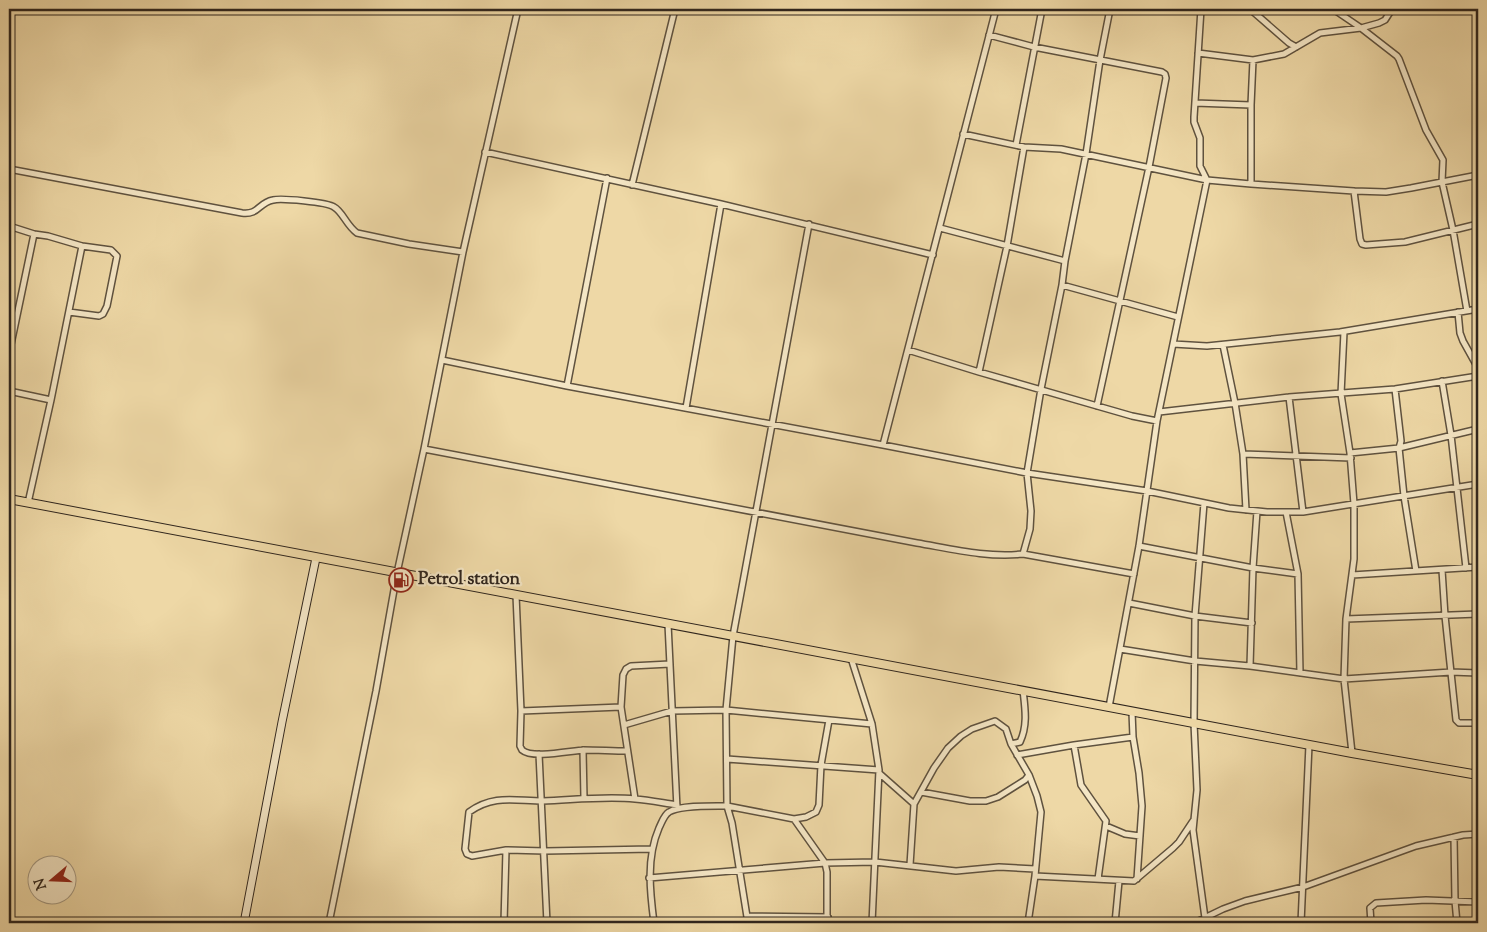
<svg xmlns="http://www.w3.org/2000/svg" width="1487" height="932" font-family="'Sorts Mill Goudy',serif">
	<rect width="100%" height="100%" fill="#eed8a6"/>
	<filter id="stains"><feTurbulence type="fractalNoise" baseFrequency=".004" numOctaves="4"/><feColorMatrix values="0 0 0 0 .2 0 0 0 0 .09 0 0 0 0 .02 0 0 0 .5 -.17"/></filter>
	<radialGradient id="worn" r=".72"><stop offset=".6" stop-color="#630" stop-opacity="0"/><stop offset="1" stop-color="#630" stop-opacity=".3"/></radialGradient>
	<g fill="none" stroke-linecap="round" stroke-linejoin="round">
		<g stroke="#5f523f" stroke-width="8">
			<path id="street" d="M 1250,9 L 1289,43 L 1296,47
				M 1333,9 L 1361,28 L 1397,56 L 1399,59 L 1426,130 L 1443,160 L 1442,182 L 1453,230 L 1467,311
				M 989,35 L 1034,47 L 1162,72 L 1165,74 L 1166,78 L 1149,167 L 1097,406
				M 1198,53 L 1253,60 L 1284,54 L 1320,33 L 1361,28 L 1379,23 L 1385,20 L 1392,9
				M 1195,103 L 1251,105
				M 963,134 L 1024,147 L 1061,149 L 1207,180 L 1251,184 L 1354,191 L 1386,192 L 1411,188 L 1478,175
				M 1016,145 L 1042,9
				M 485,152 L 721,204 L 933,255
				M 9,169 L 242,213 C 259,215 258,203 273,200 C 281,198 327,202 334,207 C 343,212 346,225 357,233 L 409,244 L 463,252
				M 1251,184 L 1251,105 L 1253,60
				M 632,185 L 675,9
				M 1354,191 L 1360,239 L 1362,244 L 1366,245 L 1405,242 L 1478,224
				M 9,226 L 34,234
				M 940,228 L 1065,261
				M 1062,285 L 1178,317
				M 1458,312 L 1460,333 L 1463,341 L 1478,368
				M 1344,332 L 1341,394 L 1350,453 L 1354,504 L 1354,559 L 1346,619 L 1344,679 L 1352,753
				M 1173,344 L 1207,346 L 1340,332 L 1478,309
				M 1223,345 L 1235,403 L 1243,454 L 1246,510
				M 908,350 L 979,372 L 1007,246 L 1024,147
				M 9,354 L 34,234 L 48,236 L 82,246 L 111,250 L 117,256 L 107,306 L 103,314 L 99,316 L 69,312
				M 442,360 L 567,386 L 883,445 L 996,9
				M 979,372 L 1132,416 L 1157,421
				M 1442,381 L 1451,435 L 1466,568
				M 567,386 L 607,178
				M 1395,389 L 1401,441 L 1399,448 L 1404,496 L 1416,571
				M 9,391 L 51,400
				M 1289,397 L 1303,512
				M 686,408 L 721,204
				M 1159,412 L 1289,397 L 1395,389 L 1478,376
				M 883,445 L 1027,473 L 1147,491 L 1229,508 L 1267,512 L 1303,512 L 1478,484
				M 424,449 L 917,543 C 952,549 988,558 1023,554 L 1134,574
				M 1350,453 L 1399,448 L 1478,429
				M 1243,454 L 1351,458
				M 28,503 L 51,400 L 82,246
				M 1204,503 L 1195,616 L 1194,723 L 1197,790 L 1193,830 L 1205,918
				M 1286,512 L 1298,574 L 1300,673
				M 1139,546 L 1253,568 L 1298,574
				M 1023,554 L 1030,529 L 1031,511 L 1027,473 L 1041,389 L 1062,285 L 1065,261 L 1086,154 L 1100,60 L 1110,9
				M 1442,570 L 1445,616 L 1456,720 L 1459,723 L 1478,723
				M 1352,575 L 1478,567
				M 516,595 L 521,711 L 520,746 L 522,750 C 532,759 569,751 584,750 C 598,750 613,751 627,751
				M 1129,603 L 1195,616 L 1252,623
				M 1346,619 L 1478,614
				M 668,624 L 677,808
				M 1120,649 L 1195,661 L 1250,666 L 1344,679 L 1451,672 L 1478,673
				M 851,658 L 872,724 L 879,770 L 872,923
				M 1250,666 L 1253,568 L 1257,511
				M 1023,690 C 1025,708 1028,725 1020,742 L 1011,744 L 1029,775 L 1037,796 L 1041,812 L 1035,876 L 1028,923
				M 1109,707 L 1139,546 L 1157,421 L 1207,180 L 1200,166 L 1200,138 L 1194,122 L 1194,117 L 1201,9
				M 521,711 L 621,707
				M 1132,712 L 1133,737 L 1139,773 L 1142,806 L 1137,879
				M 624,725 L 672,711 L 726,710 L 872,724
				M 1074,745 L 1081,785 L 1106,821 L 1098,879
				M 583,750 L 584,798
				M 539,754 L 547,923
				M 1017,755 L 1074,745 L 1133,737
				M 727,759 L 879,770
				M 879,773 L 914,804
				M 921,792 L 970,801 L 986,801 L 998,797 L 1025,780 L 1029,775
				M 635,799 L 621,707 L 623,675 L 626,669 L 631,666 L 670,664
				M 794,819 L 806,817 L 816,812 L 819,805 L 821,765 L 829,720
				M 1106,826 L 1125,834 L 1140,836
				M 1454,837 L 1455,901 L 1457,923
				M 652,849 L 545,851 L 506,850 L 472,856 L 467,854 L 465,849 L 469,812 C 494,794 515,801 543,801 C 573,800 604,796 635,799 C 649,800 663,803 677,805
				M 910,865 L 914,804 L 934,768 L 948,748 L 961,736 L 972,729 L 995,721 L 1006,729 L 1011,744
				M 1035,876 L 1134,881 L 1173,848 L 1179,842 L 1193,821
				M 649,878 L 825,863 L 875,862 L 956,871 L 999,867 L 1035,869
				M 748,916 L 828,917
				M 329,923 L 376,691 L 397,573 L 424,449 L 463,252 L 518,9
				M 421,923 L 441,921 L 456,923
				M 504,923 L 506,850
				M 654,923 C 650,892 646,858 659,828 C 662,822 664,815 669,812 C 680,805 713,806 727,806 L 726,710 L 733,636 L 809,224
				M 748,923 L 732,823 L 727,806 L 794,819 L 825,863 L 827,872 L 827,923
				M 1115,923 L 1119,881
				M 1194,923 L 1223,909 L 1245,901 L 1303,887 L 1416,846 L 1463,835 L 1478,834
				M 1301,923 L 1309,745
				M 1371,923 L 1370,908 L 1376,903 L 1426,900 L 1478,902"/>
		</g>
		<g stroke="#2f251d" stroke-width="9">
			<path id="secondary" d="M 244,923 L 282,722 L 316,558"/>
		</g>
		<g stroke="#2f251d" stroke-width="10">
			<path id="primary" d="M 9,499 L 1352,753 L 1478,775"/>
		</g>
		<use href="#street" stroke="#f4e6c5" stroke-width="5"/>
		<use href="#secondary" stroke="#f4e6c5" stroke-width="7"/>
		<use href="#primary" stroke="#eed8a6" stroke-width="8"/>
	</g>
	<defs>
		<g id="fuel-ring" transform="scale(1.25)"><circle r="9.5" fill="#f4e6c5" stroke="#8f2418" stroke-width="1.5"/><path d="M-5.5-6h7V0h2V4h1.3V-2.5L3-4.5l.8-.8L6-3V5H2.5V1h-1V6h-7ZM-4.2-4.7v3.2H.2V-4.7Z" fill="#8f2418"/></g>
	</defs>
	<g fill-rule="evenodd">
		<use href="#fuel-ring" x="401" y="580"/>
	</g>
	<g text-anchor="middle" dominant-baseline="central" stroke-width="4.5" stroke-linejoin="round" paint-order="stroke">
		<g font-size="18" font-weight="bold" fill="#2f251d" stroke="#f4e6c5" text-anchor="start">
			<text x="418" y="580">Petrol station</text>
		</g>
	</g>
	<rect width="1487" height="932" fill="none" stroke="#eed8a6" stroke-width="30"/>
	<rect x="10" y="10" width="1467" height="912" fill="none" stroke="#2f251d" stroke-width="2.5"/>
	<rect x="15" y="15" width="1457" height="902" fill="none" stroke="#2f251d"/>
	<g transform="translate(52 880) rotate(251)"><circle r="24" fill="#f4e6c5" stroke="#a59982"/>
	<path d="M0-4L9 19L0 12L-9 19Z" fill="#8f2418"/>
	<text y="-8" font-size="14" font-weight="bold" text-anchor="middle" fill="#2f251d">N</text>
	</g>
	<rect width="100%" height="100%" filter="url(#stains)"/>
	<rect width="100%" height="100%" fill="url(#worn)"/>
</svg>
